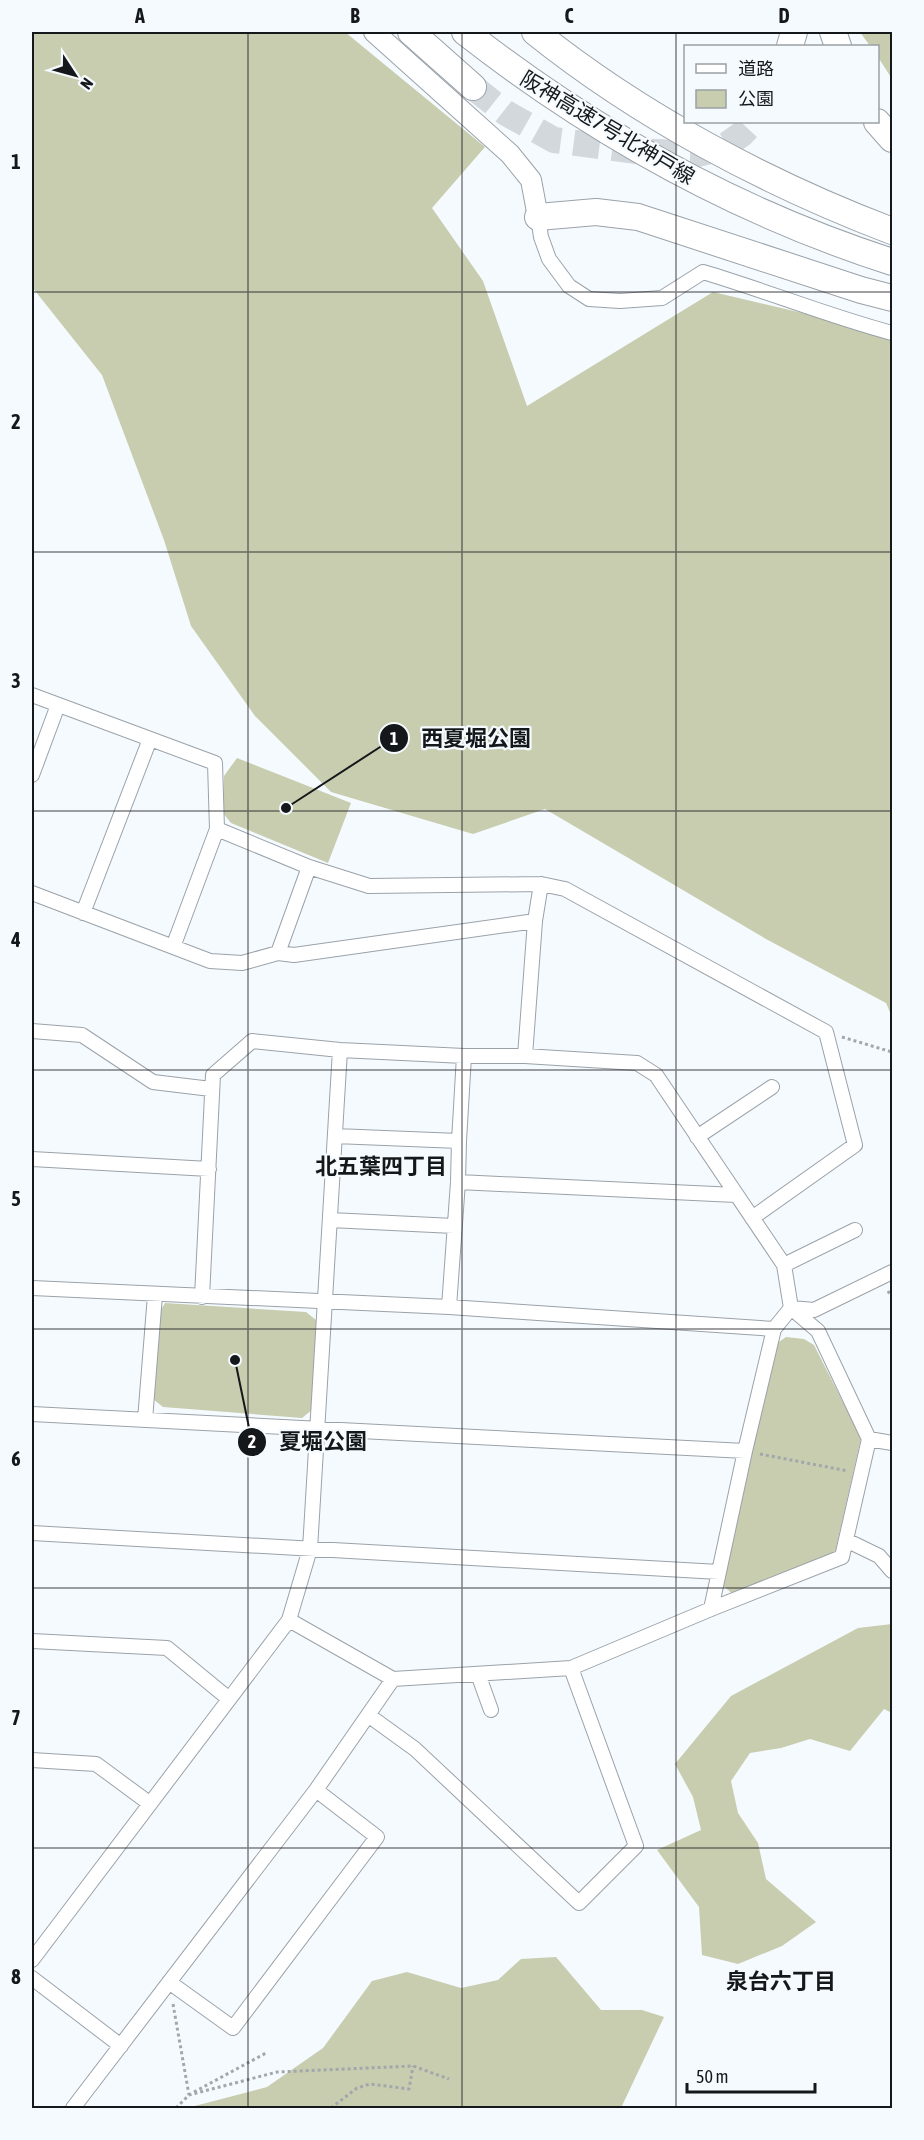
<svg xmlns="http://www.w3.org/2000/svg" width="924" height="2140" font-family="'Asap Condensed','Noto Sans JP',sans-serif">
	<rect width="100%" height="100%" fill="#f5fafe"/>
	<path fill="#c7cdae" d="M 32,32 L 345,32 L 485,147 L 432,208 L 483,281 L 527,406 L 713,292 L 892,334 L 892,1017 L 886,1003 L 766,939 L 545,809 L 473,834 L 331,792 L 255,716 L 191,626 L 164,540 L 102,375 L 32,287 Z
		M 860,32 L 892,32 L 892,79 L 878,57 L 878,46 L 870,46 Z
		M 237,758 L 351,803 L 328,863 L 231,823 L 223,813 L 224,776 Z
		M 165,1303 L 306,1312 L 316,1320 L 313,1409 L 302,1418 L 163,1407 L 153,1399 L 159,1313 Z
		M 786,1337 L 804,1339 L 814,1345 L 861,1438 L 834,1557 L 734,1595 L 721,1584 L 773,1346 Z
		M 892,1624 L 892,1713 L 884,1709 L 850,1751 L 810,1739 L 781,1748 L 750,1753 L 731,1781 L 738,1813 L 758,1843 L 766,1879 L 816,1922 L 782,1946 L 738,1964 L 702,1955 L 699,1907 L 657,1850 L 701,1830 L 693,1797 L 675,1764 L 731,1696 L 858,1628 Z
		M 556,1957 L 601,2010 L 642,2010 L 664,2017 L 621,2108 L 187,2108 L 267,2087 L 323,2048 L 372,1981 L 407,1972 L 461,1988 L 498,1980 L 521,1959 Z"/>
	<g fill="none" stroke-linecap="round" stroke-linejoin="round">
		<path stroke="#d3d8dc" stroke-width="26" stroke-dasharray="26 13" stroke-linecap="butt" d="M 473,87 L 506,113 L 554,140 L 637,151 L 698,154 L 722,148 L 742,134 L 753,122"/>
		<g stroke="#9aa2a9" stroke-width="16">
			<path id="street" d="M 538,217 L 541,237 L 549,259 L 569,286 L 589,299 L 620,301 L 662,298 L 703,272 C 767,291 828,316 892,333
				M 32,695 L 215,763 L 217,829 L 309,867 L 369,886 L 541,884 L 565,889 L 826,1032 L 855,1145 L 752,1218
				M 32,775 L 58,705
				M 32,893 L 210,961 L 242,963 L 278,953 L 309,867
				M 83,913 L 150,739
				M 173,947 L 217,829
				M 278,953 L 294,955 L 535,921
				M 32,1031 L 82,1035 L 153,1082 L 211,1089
				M 525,1056 L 535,921 L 541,884
				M 335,1136 L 459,1141
				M 697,1137 L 772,1087
				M 32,1159 L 209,1169
				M 458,1182 L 736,1195
				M 330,1220 L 454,1226
				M 784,1265 L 855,1230
				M 32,1288 L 449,1307 L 774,1329
				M 449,1307 L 458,1182 L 459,1141 L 464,1056
				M 32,1414 L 745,1451
				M 145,1420 L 155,1295
				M 869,1439 L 892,1443
				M 32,1533 L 719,1572
				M 846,1540 L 879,1556 L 892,1571
				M 711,1609 L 745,1451 L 774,1329 L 791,1308 L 814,1310 L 892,1272
				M 289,1620 L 393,1679
				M 32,1641 L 167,1648 L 229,1699
				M 478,1674 L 491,1710
				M 368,1715 L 415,1749 L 579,1903 L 636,1846 L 571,1668
				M 32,1760 L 96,1764 L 149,1803
				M 32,1960 L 289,1620 L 310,1549 L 340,1050
				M 32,1978 L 121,2046
				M 169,1982 L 233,2028 L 377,1837 L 316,1790
				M 73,2108 L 316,1790 L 393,1679 L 571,1668 L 711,1609 L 842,1557 L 869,1439 L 818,1331 L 791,1308 L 784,1265 L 656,1075 L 637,1063 L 525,1056 L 464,1056 L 340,1050 L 252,1041 L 213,1075 L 202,1297"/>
		</g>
		<g stroke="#9aa2a9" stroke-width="22">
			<path id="secondary" d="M 374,32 L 510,154 L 531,180 L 538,217"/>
		</g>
		<g stroke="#9aa2a9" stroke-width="28">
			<path id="highway" d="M 411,32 L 473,87
				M 465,32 C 593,132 737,212 892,262
				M 535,32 C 640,116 766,183 892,231
				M 833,32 L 838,46
				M 790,46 L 794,32
				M 877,122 L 892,139
				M 538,217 L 596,212 L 638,217 L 861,290 L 892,298"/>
		</g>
		<path stroke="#a3a7ab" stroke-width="3" stroke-dasharray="3 3" stroke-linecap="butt" d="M 842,1037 L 892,1052
			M 888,1291 L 892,1298
			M 760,1454 L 848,1471
			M 173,2004 L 189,2095
			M 194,2092 L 266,2053
			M 176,2108 L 189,2095 L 277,2072 L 413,2066 L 449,2079
			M 331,2108 L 357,2088 L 370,2084 L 409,2089 L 413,2066"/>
		<use href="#street" stroke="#fff" stroke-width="14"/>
		<use href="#secondary" stroke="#fff" stroke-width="20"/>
		<use href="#highway" stroke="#fff" stroke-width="26"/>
	</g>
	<path fill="none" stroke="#15181b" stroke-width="1.5" stroke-opacity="0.55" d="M 248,32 L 248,2108M 462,32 L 462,2108M 676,32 L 676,2108M 32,292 L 892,292M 32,552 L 892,552M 32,811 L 892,811M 32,1070 L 892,1070M 32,1329 L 892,1329M 32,1588 L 892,1588M 32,1848 L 892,1848"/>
	<g text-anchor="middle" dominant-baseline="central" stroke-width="4.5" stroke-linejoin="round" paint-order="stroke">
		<g font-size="21" fill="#15181b" stroke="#f5fafe">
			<text transform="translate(608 127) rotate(31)">阪神高速7号北神戸線</text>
		</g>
		<g font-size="22" font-weight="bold" fill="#15181b" stroke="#f5fafe">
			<text x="381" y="1166">北五葉四丁目</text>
			<text x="781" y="1981">泉台六丁目</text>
		</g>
	</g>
	<path fill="none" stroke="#15181b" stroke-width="2" d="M286 808L394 738M235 1360L252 1442"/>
	<g fill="#15181b" stroke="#f5fafe" stroke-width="2">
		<circle cx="286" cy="808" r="6"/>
		<circle cx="235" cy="1360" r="6"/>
		<circle cx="394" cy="738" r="15"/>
		<circle cx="252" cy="1442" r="15"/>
	</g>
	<g font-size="18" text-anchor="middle" font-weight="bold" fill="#fff">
		<text x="394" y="745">1</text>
		<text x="252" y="1448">2</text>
	</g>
	<g font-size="22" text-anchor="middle" font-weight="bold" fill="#15181b" stroke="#f5fafe" stroke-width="4.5" stroke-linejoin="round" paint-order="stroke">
		<text x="476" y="746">西夏堀公園</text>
		<text x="323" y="1449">夏堀公園</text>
	</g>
	<rect width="924" height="2140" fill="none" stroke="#f5fafe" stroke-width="66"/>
	<rect x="684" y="45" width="195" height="78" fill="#f5fafe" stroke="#9ba0a3" stroke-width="1.5"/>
	<rect x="696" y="64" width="30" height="9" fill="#ffffff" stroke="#9ba0a3" stroke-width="1.5"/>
	<text x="738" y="75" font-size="18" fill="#15181b">道路</text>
	<rect x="696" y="90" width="30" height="18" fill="#c7cdae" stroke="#9ba0a3" stroke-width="1.5"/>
	<text x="738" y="105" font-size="18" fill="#15181b">公園</text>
	<g transform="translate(75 75) rotate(126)" stroke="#f5fafe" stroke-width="4.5" paint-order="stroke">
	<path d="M0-4.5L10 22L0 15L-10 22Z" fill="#15181b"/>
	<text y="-9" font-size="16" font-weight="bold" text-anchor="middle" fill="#15181b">N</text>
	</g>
	<path d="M687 2083v9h128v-9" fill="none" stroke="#15181b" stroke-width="3"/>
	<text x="696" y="2083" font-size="18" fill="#15181b" stroke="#f5fafe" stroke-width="4.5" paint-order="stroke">50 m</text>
	<rect x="33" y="33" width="858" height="2074" fill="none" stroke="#15181b" stroke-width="2"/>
	<g font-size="20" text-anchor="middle" font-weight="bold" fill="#15181b">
		<text x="140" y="23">A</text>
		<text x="355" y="23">B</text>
		<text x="569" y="23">C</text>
		<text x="784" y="23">D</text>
		<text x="16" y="169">1</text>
		<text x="16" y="429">2</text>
		<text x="16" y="688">3</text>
		<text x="16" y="947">4</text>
		<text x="16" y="1206">5</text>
		<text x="16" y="1466">6</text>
		<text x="16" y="1725">7</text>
		<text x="16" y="1984">8</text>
	</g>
</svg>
